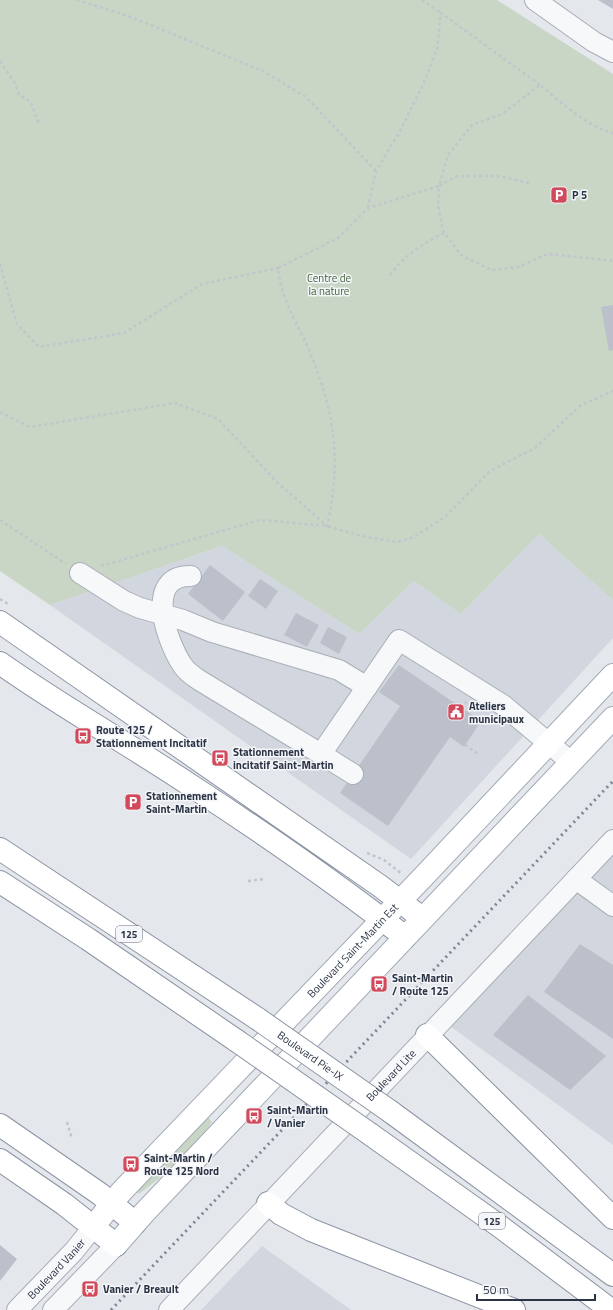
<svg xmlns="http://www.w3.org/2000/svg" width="613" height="1310" font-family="'Titillium Web',sans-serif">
	<rect width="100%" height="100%" fill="#e4e7ec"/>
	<path fill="#d2d6de" d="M 539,534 L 613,600 L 613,638 L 411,859 L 50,605 L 222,546 L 359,634 L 414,581 L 461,614 Z
		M 613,840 L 613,1145 L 450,1026 Z
		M 262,1246 L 351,1310 L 201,1310 Z"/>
	<path fill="#c9d6c5" d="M 0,0 L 497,0 L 613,74 L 613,600 L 539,534 L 461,614 L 414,581 L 359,634 L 222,546 L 50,605 L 0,571 Z
		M 208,1117 L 212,1122 C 192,1151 167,1173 139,1194 L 137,1192 Z"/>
	<path fill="#bbc0ca" d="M 598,0 L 613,0 L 613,9 Z
		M 613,305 L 613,350 L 609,351 L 601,307 Z
		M 210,565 L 245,592 L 223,621 L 188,594 Z
		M 260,579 L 278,591 L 266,609 L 248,596 Z
		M 296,613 L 319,625 L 307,647 L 284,635 Z
		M 328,627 L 347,637 L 339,654 L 320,643 Z
		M 399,665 L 481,721 L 464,747 L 450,737 L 388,826 L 340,793 L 400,706 L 379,692 Z
		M 580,944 L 613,965 L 613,1039 L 544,992 Z
		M 528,995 L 606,1056 L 570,1090 L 493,1035 Z
		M 0,1245 L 17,1259 L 0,1281 Z"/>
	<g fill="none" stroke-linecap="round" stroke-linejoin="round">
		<g stroke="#a9aeb7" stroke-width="22">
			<g id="minor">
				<path d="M 535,0 L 594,42 L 613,52"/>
				<path d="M 80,573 L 124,601 L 140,608 L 183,620 L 212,632 L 339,670 L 367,687"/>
				<path d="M 191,576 C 143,575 167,643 183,666 C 187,672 193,676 199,680 L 321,754 L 399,640 L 503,705 L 571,762"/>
				<path d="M 321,754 L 353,774"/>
				<path d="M 576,879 L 613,906"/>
				<path id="s1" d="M 17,1310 L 74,1251 L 94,1226"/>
				<path d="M 53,1310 L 116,1245"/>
				<path id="s2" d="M 169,1310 L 613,840"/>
			</g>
		</g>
		<g stroke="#a3abb8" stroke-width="24">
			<g id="major">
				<path id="s3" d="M 94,1226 L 121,1192 L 425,875 L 613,675"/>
				<path d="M 116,1245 L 144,1213 L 613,718"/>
			</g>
		</g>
		<g stroke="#8b94a3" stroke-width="24">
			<path id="highway" d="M 0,622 L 380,886 L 422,918
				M 0,663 C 62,707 129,744 193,787 C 265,834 337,884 405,937
				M 0,849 L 258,1019
				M 0,882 L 88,939 L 237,1041
				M 427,1035 L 613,1218
				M 391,1112 L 613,1275
				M 0,1125 L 100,1194 L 135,1223
				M 370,1134 L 498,1225 L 611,1310
				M 0,1160 L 64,1204 L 116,1245
				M 268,1203 L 281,1214 L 311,1230 L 514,1310"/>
		</g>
		<path stroke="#c2c5cb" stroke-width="2.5" stroke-dasharray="3 3" stroke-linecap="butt" d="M 77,0 L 131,17 L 263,71 L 306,97 L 376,171
			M 422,0 L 441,13
			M 0,61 L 14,82 L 19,95 L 31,102 L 37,120 L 40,123
			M 529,183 L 498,176 L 457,176 L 439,186 L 438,205 L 443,231 L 461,255 L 491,270 L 518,267 L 548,254 L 613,261
			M 368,208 L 376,171 L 400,131 L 422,87 L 437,49 L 441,13 L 540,85
			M 0,264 L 17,324 L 39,347 L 124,333 L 202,284 L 278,268
			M 390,275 C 404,256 423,243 444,233
			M 0,412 L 30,427 L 175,403 L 218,419 L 277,482 L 327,526 C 342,460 335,413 309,350 C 301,331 289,312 283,292 C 280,284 279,275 278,268 L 338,238 L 368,208 L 439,186 L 448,155 L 472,125 L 502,114 L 540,85 C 561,102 587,127 613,133
			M 0,520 L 66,564
			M 101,566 L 260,520 L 327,526 L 361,536 L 397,542 L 414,537 L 446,516 L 490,471 L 535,448 L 581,405 L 613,391
			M 0,599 L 8,604
			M 461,708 L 466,702
			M 465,745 L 480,755
			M 367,853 L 384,860 L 402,874
			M 248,881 L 265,879
			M 67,1122 L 72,1139"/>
		<use href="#minor" stroke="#f7f8fa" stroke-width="20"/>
		<use href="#major" stroke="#fff" stroke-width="22"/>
		<use href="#highway" stroke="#fff" stroke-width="22"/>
		<path stroke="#7d8696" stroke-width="3" stroke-dasharray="2 4" stroke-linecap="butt" d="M 111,1310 L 613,781"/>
		<g stroke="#8b94a3" stroke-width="24" stroke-linecap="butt">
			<g id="highway-bridge">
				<path id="s4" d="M 258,1019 L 391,1112"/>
				<path d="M 237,1041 L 370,1134"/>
			</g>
		</g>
		<use href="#highway-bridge" stroke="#fff" stroke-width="22"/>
	</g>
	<defs>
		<g id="parking-square" transform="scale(0.9)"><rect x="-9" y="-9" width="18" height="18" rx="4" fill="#d1495b" stroke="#f4f6f9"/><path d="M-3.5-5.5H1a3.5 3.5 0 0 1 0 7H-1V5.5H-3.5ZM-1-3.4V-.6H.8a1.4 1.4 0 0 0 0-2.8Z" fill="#fff"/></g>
		<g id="civic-square" transform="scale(0.9)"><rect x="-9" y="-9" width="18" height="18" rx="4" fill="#d1495b" stroke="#f4f6f9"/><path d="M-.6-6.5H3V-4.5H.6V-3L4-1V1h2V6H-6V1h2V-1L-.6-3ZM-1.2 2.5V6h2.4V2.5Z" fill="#fff"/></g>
		<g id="bus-square" transform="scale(0.9)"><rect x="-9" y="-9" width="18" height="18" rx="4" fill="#d1495b" stroke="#f4f6f9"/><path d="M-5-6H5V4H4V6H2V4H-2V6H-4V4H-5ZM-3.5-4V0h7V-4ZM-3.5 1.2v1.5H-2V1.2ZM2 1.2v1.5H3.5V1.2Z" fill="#fff"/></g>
	</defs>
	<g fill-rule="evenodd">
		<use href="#parking-square" x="559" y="195"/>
		<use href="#civic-square" x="456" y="712"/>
		<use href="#bus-square" x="83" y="736"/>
		<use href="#bus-square" x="220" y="758"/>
		<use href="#parking-square" x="133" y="802"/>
		<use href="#bus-square" x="379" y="984"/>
		<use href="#bus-square" x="254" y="1116"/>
		<use href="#bus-square" x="131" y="1164"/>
		<use href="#bus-square" x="90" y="1289"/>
	</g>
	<g text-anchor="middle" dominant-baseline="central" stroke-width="3" stroke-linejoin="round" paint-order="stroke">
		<g fill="#f4f6f9" stroke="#676e7b" stroke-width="1">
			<rect x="116" y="926" width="26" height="16" rx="3"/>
			<rect x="479" y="1213" width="26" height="16" rx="3"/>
		</g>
		<g font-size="10" font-weight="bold" fill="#2b3445">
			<text x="129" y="934">125</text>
			<text x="492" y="1221">125</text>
		</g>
		<g font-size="11" font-weight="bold" fill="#2b3445" stroke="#f4f6f9" text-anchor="start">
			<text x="572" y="195">P 5</text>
			<text x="469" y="706">Ateliers<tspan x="469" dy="13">municipaux</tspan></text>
			<text x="96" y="730">Route 125 /<tspan x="96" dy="13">Stationnement Incitatif</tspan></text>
			<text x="233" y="752">Stationnement<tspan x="233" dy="13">incitatif Saint-Martin</tspan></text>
			<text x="146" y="796">Stationnement<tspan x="146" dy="13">Saint-Martin</tspan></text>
			<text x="392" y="978">Saint-Martin<tspan x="392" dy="13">/ Route 125</tspan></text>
			<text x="267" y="1110">Saint-Martin<tspan x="267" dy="13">/ Vanier</tspan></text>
			<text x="144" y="1158">Saint-Martin /<tspan x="144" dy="13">Route 125 Nord</tspan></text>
			<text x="103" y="1289">Vanier / Breault</text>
		</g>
		<g font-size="11" fill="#3f6138" stroke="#f4f6f9">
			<text x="329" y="278">Centre de<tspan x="329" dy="13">la nature</tspan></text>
		</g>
		<g font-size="11" fill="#2b3445" stroke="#f4f6f9">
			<text stroke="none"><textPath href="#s3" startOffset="378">Boulevard Saint-Martin Est</textPath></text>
			<text stroke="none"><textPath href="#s4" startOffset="64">Boulevard Pie-IX</textPath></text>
			<text stroke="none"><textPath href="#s2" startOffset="323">Boulevard Lite</textPath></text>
			<text stroke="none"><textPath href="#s1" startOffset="57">Boulevard Vanier</textPath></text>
		</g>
	</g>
	<path d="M477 1294v6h118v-6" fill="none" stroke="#2b3445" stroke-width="2"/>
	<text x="483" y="1294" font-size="12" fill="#2b3445" stroke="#f4f6f9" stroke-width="3" paint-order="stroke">50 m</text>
</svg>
